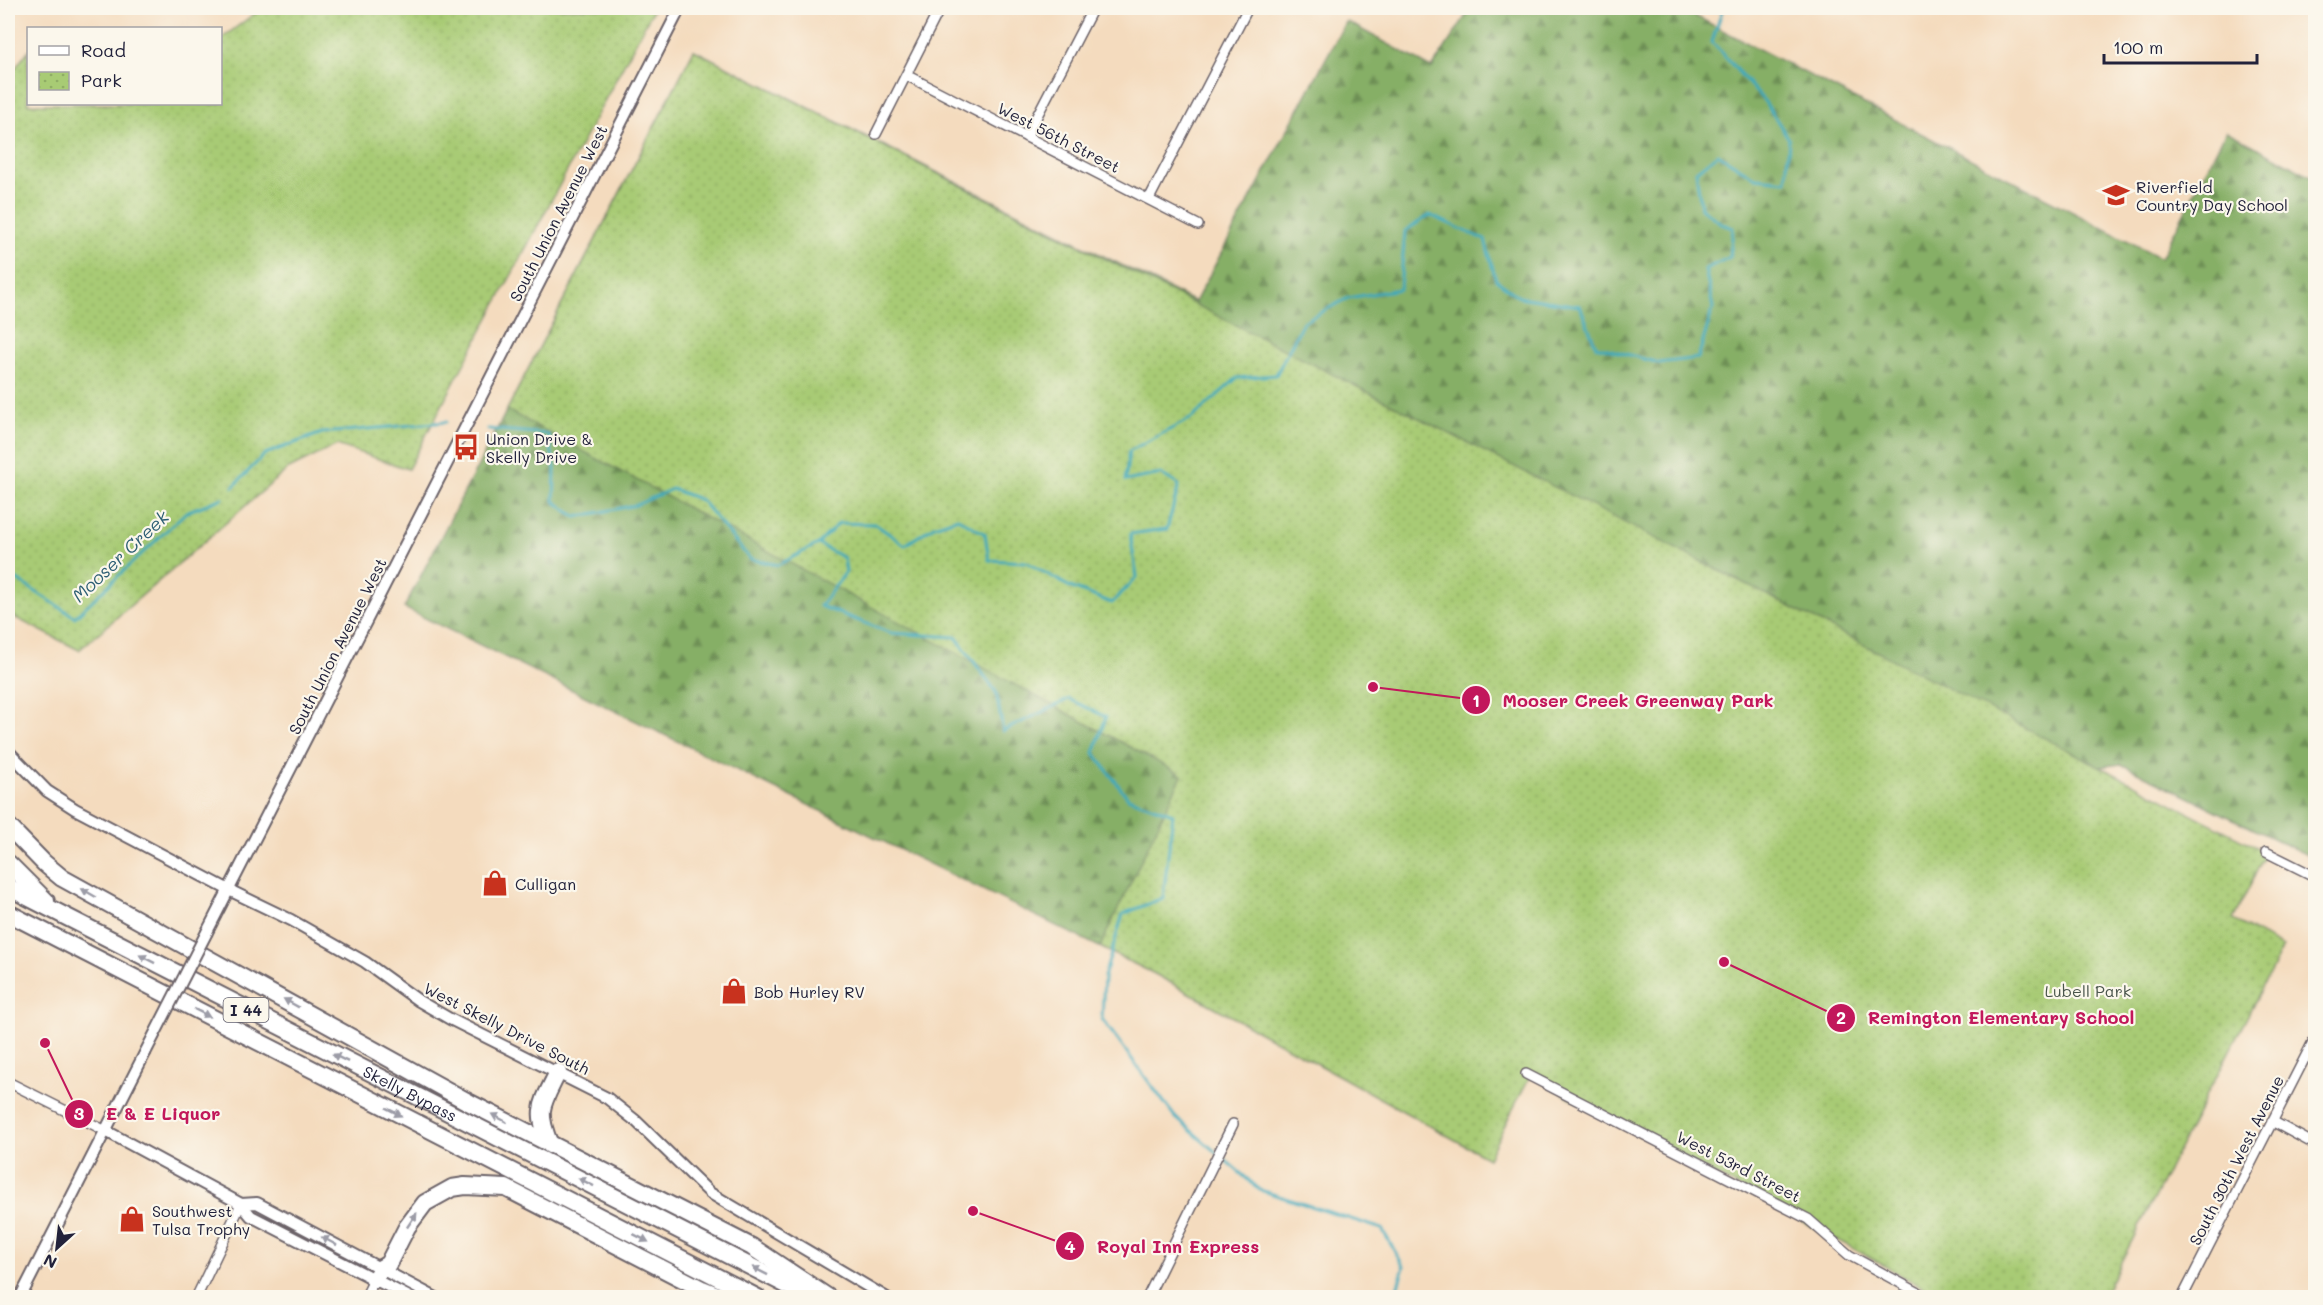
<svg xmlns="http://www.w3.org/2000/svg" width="2323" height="1305" font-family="Mali,sans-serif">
	<defs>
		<pattern id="forest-firs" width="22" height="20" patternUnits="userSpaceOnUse" patternTransform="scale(1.5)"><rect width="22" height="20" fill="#86af66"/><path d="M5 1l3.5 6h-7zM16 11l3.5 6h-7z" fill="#6d8e55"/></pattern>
		<pattern id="park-dots" width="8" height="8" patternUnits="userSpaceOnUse" patternTransform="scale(1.5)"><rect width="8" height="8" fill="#a8cb74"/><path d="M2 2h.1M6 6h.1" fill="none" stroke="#90ae65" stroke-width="1.8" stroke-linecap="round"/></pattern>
	</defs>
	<rect width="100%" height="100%" fill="#fbf7ec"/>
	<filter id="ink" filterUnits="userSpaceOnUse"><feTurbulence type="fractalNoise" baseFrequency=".0167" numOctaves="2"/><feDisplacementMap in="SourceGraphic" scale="12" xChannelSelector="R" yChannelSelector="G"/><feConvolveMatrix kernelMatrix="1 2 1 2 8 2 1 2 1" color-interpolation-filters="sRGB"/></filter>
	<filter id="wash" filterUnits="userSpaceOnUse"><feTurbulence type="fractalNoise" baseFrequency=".008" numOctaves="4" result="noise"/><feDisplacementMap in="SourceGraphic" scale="24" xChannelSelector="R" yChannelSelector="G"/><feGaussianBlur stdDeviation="1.35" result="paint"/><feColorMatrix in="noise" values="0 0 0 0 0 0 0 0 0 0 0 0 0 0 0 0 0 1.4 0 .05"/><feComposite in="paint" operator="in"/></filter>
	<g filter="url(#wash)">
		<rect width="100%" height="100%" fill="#f4dbbe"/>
		<path fill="url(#forest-firs)" stroke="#546850" stroke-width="1.5" d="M 1471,8 L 1680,8 L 2161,258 L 2226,131 L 2315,178 L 2315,849 L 2311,857 L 2121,764 L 2023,777 L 1533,1066 L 1488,1158 L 1155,974 L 404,608 L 694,50 L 1195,302 L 1346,21 L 1432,68 Z"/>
		<path fill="url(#park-dots)" stroke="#657658" stroke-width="1.5" d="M 262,8 L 654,8 L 408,469 L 337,445 L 287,470 L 79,650 L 8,614 L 8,78 L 28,51 L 28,104 L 220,104 L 221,39 Z
			M 694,50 L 1773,598 L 2266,852 L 2233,920 L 2283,947 L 2103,1297 L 1940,1297 L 1856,1250 L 1530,1076 L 1488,1158 L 1155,974 L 1100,947 L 1182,775 L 507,410 Z"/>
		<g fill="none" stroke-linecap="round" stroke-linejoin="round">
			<path stroke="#3ca9bb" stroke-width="3" d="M 488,429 L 548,434 L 555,468 L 554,501 L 576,517 L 636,505 L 672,489 L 701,500 L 750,559 L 778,565 L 818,544 L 839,523 L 875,524 L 905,545 L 934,526 L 958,518 L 985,534 L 989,560 L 1026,562 L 1070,587 L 1112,603 L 1137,577 L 1130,534 L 1167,529 L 1179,485 L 1161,474 L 1125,481 L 1129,451 L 1192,418 L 1237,378 L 1276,375 L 1303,322 L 1348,298 L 1400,289 L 1405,231 L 1430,215 L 1485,240 L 1496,280 L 1519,297 L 1580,306 L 1596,346 L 1659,363 L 1698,358 L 1713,308 L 1705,269 L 1730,257 L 1733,228 L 1722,224 L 1701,208 L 1696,171 L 1718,154 L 1756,178 L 1786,181 L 1789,139 L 1765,102 L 1712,42 L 1723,8
				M 233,487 L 265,454 L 322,433 L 446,422
				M 818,544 L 844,558 L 846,572 L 820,606 L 891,633 L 956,637 L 996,692 L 1003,731 L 1069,699 L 1106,717 L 1094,753 L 1128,798 L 1173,814 L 1163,898 L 1123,914 L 1104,977 L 1102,1019 L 1175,1117 L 1260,1190 L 1382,1229 L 1404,1267 L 1394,1298
				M 8,574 L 75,617 L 186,512 L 223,498"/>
		</g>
	</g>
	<g filter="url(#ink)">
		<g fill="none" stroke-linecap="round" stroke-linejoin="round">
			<g stroke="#6c6369" stroke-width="12">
				<path id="minor" d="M 906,75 L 1198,225
					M 876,134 L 940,8
					M 1026,137 L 1093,8
					M 1149,199 L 1248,8
					M 2266,852 L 2316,877
					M 1526,1074 L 1808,1219 L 1849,1255 L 1928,1298
					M 8,1082 L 106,1131
					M 2272,1121 L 2316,1145
					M 196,1298 L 241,1204
					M 365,1298 L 374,1280
					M 1147,1298 L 1233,1124
					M 2182,1298 L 2316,1036"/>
			</g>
			<g stroke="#6c6369" stroke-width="14">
				<path id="tertiary" d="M 8,751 L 47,791 L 75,809 L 229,890 L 291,920 L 365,962 L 419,1001 L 450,1019 L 607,1098 L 636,1121 L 710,1193 L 887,1298
					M 207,932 L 680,8
					M 106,1131 L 241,1204 L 251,1216 L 411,1298
					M 241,1204 L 257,1203 L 436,1298
					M 20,1298 L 145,1053"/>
			</g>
			<g stroke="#6c6369" stroke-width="20">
				<g id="motorway">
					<path d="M 8,826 L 44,863 L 62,878 L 470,1103 L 752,1247 L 829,1298"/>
					<path d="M 8,863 L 46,901"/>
					<path id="s1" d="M 8,887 L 812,1298"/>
					<path d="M 8,913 L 758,1298"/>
					<path d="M 550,1145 C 535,1109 542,1105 558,1072"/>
					<path d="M 374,1280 L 381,1268 L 388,1264 L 407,1227 L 425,1203 L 452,1188 L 465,1186 L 506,1188 L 702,1289 L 724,1298"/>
				</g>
			</g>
			<use href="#minor" stroke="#fff" stroke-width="9"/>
			<use href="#tertiary" stroke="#fff" stroke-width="10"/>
			<use href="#motorway" stroke="#fff" stroke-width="16"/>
			<g stroke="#6c6369" stroke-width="14" stroke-linecap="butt">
				<path id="tertiary-bridge" d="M 145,1053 L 207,932"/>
			</g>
			<use href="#tertiary-bridge" stroke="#fff" stroke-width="10"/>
		</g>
		<defs><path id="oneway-solid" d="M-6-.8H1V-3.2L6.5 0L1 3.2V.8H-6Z" transform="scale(1.5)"/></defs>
		<g fill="#9c9ca7">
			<use href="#oneway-solid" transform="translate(89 893) rotate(-150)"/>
			<use href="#oneway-solid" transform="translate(147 959) rotate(-153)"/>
			<use href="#oneway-solid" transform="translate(291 1003) rotate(-151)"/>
			<use href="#oneway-solid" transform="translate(202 1013) rotate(27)"/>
			<use href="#oneway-solid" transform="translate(340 1058) rotate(-154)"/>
			<use href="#oneway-solid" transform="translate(394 1112) rotate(27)"/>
			<use href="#oneway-solid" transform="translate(499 1118) rotate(-152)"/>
			<use href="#oneway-solid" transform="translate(586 1182) rotate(-153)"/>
			<use href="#oneway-solid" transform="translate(412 1220) rotate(-56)"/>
			<use href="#oneway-solid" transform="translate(641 1238) rotate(27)"/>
			<use href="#oneway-solid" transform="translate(329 1241) rotate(-152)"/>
			<use href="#oneway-solid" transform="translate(760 1271) rotate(-153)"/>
		</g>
	</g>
	<defs>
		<g id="school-bare" transform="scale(2.07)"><path d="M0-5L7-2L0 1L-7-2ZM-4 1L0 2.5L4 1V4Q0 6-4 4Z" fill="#c8321e" stroke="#fbf7ec" stroke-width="2.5" paint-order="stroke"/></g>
		<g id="bus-bare" transform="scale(2.07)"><path d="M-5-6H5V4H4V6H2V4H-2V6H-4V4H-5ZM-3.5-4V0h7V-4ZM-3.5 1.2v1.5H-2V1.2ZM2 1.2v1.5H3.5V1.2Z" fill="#c8321e" stroke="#fbf7ec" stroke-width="2.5" paint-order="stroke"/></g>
		<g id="shop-bare" transform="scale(2.07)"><path d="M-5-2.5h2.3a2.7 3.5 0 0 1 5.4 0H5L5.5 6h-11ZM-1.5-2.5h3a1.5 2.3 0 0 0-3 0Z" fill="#c8321e" stroke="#fbf7ec" stroke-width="2.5" paint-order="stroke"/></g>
	</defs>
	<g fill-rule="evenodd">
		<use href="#school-bare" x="2116" y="195"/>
		<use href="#bus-bare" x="466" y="447"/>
		<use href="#shop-bare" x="495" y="883"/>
		<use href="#shop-bare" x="734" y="991"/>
		<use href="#shop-bare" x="132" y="1219"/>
	</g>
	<g text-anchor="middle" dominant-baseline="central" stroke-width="4.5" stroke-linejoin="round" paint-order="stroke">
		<rect fill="#fbf7ec" stroke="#636270" stroke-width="1.5" x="223.5" y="998" width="45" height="24" rx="4.5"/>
		<g font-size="15" font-weight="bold" fill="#22223b">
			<text x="246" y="1010">I 44</text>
		</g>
		<g font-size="16" fill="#22223b" stroke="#fbf7ec">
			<text transform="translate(1059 137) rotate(27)">West 56th Street</text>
			<text transform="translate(558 213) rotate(-63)">South Union Avenue West</text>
			<text transform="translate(337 646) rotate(-63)">South Union Avenue West</text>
			<text transform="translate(507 1028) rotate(27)">West Skelly Drive South</text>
			<text stroke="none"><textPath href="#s1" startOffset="452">Skelly Bypass</textPath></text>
			<text transform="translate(2236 1160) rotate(-63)">South 30th West Avenue</text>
			<text transform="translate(1739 1166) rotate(27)">West 53rd Street</text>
		</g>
		<g font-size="16" fill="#22223b" stroke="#fbf7ec" text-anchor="start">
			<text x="2136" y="186">Riverfield<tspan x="2136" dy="18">Country Day School</tspan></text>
			<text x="486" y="438">Union Drive &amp;<tspan x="486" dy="18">Skelly Drive</tspan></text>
			<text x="515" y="883">Culligan</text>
			<text x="754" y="991">Bob Hurley RV</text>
			<text x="152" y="1210">Southwest<tspan x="152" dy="18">Tulsa Trophy</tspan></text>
		</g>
		<g font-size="16" fill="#4a554c" stroke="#fbf7ec">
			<text x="2088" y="990">Lubell Park</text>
		</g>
		<g font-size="18" font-style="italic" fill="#2e5f75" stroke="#fbf7ec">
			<text transform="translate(120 556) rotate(-43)">Mooser Creek</text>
		</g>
	</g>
	<path fill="none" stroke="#c2185b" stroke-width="2" d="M1373 687L1476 700M1724 962L1841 1018M45 1043L79 1114M973 1211L1070 1246"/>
	<g fill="#c2185b" stroke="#fbf7ec" stroke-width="2">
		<circle cx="1373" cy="687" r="6"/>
		<circle cx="1724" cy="962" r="6"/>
		<circle cx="45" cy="1043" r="6"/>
		<circle cx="973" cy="1211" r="6"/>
		<circle cx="1476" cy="700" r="15"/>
		<circle cx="1841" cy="1018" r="15"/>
		<circle cx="79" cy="1114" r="15"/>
		<circle cx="1070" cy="1246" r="15"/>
	</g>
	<g font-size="18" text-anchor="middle" font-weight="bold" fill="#fff">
		<text x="1476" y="707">1</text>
		<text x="1841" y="1024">2</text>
		<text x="79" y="1120">3</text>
		<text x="1070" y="1253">4</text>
	</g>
	<g font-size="18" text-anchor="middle" font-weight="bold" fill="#c2185b" stroke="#fbf7ec" stroke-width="4.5" stroke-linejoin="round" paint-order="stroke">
		<text x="1638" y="707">Mooser Creek Greenway Park</text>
		<text x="2001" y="1024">Remington Elementary School</text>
		<text x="163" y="1120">E &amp; E Liquor</text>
		<text x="1178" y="1253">Royal Inn Express</text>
	</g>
	<rect width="2323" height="1305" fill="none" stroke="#fbf7ec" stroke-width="30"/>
	<rect x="27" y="27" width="195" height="78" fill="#fbf7ec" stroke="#a4a2a5" stroke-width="1.5"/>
	<rect x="39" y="46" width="30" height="9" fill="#ffffff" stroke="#a4a2a5" stroke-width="1.5"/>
	<text x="81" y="57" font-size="18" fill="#22223b">Road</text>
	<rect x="39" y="72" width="30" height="18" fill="url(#park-dots)" stroke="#a4a2a5" stroke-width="1.5"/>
	<text x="81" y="87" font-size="18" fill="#22223b">Park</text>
	<g transform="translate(57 1248) rotate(207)" stroke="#fbf7ec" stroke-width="4.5" paint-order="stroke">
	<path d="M0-4.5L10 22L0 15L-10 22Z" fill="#22223b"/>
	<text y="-9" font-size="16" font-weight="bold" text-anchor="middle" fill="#22223b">N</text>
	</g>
	<path d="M2104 54v9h153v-9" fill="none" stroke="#22223b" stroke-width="3"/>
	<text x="2113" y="54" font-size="18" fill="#22223b" stroke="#fbf7ec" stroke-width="4.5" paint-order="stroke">100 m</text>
</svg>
